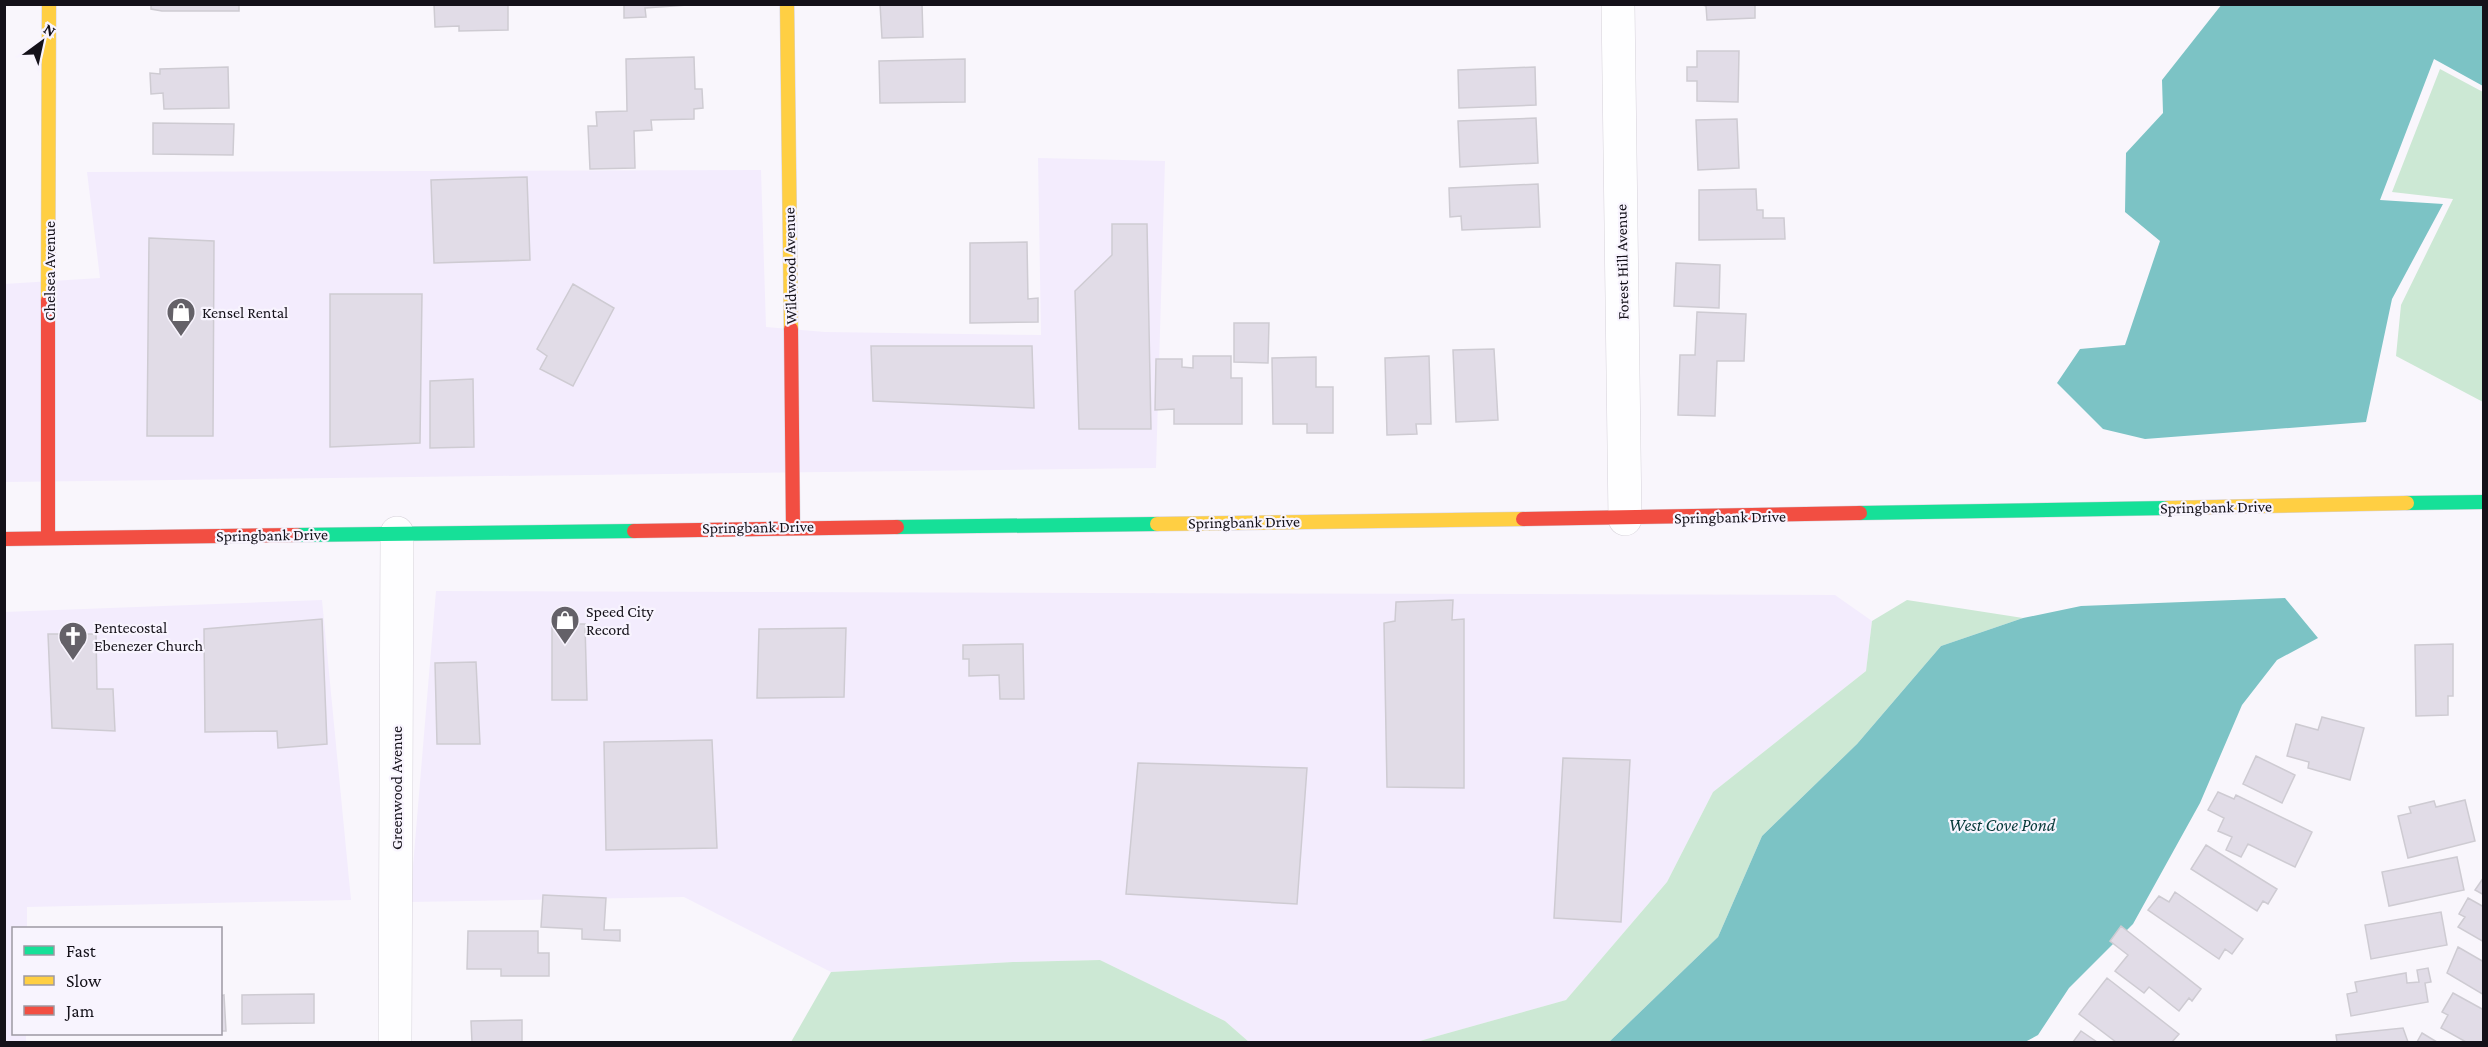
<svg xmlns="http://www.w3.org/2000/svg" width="2488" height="1047" font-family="'Crimson Pro',serif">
	<rect width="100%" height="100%" fill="#f9f6fc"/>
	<path fill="#f3ecfd" d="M 1038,158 L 1165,161 L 1156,468 L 5,482 L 4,284 L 100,278 L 87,172 L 761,170 L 766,327 L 825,332 L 1041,335 Z
		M 436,591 L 1835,595 L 1872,621 L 1866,671 L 1713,792 L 1667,882 L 1566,1000 L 1416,1042 L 1249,1042 L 1225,1021 L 1100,960 L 1013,962 L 831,972 L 684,897 L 410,902 Z
		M 322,600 L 351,900 L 27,907 L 27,928 L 14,928 L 14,1034 L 26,1034 L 26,1042 L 5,1042 L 4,612 Z"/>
	<path fill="#cce8d4" d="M 2440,69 L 2483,92 L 2483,402 L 2396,356 L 2401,305 L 2453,199 L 2392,192 Z
		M 1907,600 L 2023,618 L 1941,646 L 1857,744 L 1762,836 L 1718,937 L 1609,1042 L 1416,1042 L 1566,1000 L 1667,882 L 1713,792 L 1866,671 L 1872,621 Z
		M 1100,960 L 1225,1021 L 1249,1042 L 791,1042 L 831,972 L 1013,962 Z"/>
	<path fill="#7cc3c5" d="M 2222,4 L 2483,5 L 2483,86 L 2434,59 L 2380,200 L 2443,204 L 2392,299 L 2366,422 L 2145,439 L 2103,429 L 2057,383 L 2080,349 L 2125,345 L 2160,241 L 2125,212 L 2126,153 L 2163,113 L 2162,80 Z
		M 2285,598 L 2318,638 L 2277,660 L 2242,705 L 2200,803 L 2133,924 L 2069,988 L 2038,1035 L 2025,1042 L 1609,1042 L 1718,937 L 1762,836 L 1857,744 L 1941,646 L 2023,618 L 2081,606 Z"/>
	<path fill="#e1dce7" stroke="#cecbd2" stroke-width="1.5" d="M 151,4 L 239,4 L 239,11 L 162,11 L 151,9 Z
		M 434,4 L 508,4 L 508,30 L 459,31 L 459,26 L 435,27 Z
		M 624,4 L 702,4 L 645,8 L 646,17 L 624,18 Z
		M 880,4 L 922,4 L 923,37 L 882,38 Z
		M 1699,4 L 1755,4 L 1755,18 L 1707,20 L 1706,6 Z
		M 1697,51 L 1739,51 L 1738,102 L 1697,101 L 1697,81 L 1687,81 L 1687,67 L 1697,67 Z
		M 694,57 L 695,89 L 702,89 L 703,108 L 694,109 L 694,119 L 651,120 L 652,130 L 634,131 L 635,168 L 590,169 L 588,126 L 597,126 L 596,112 L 627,111 L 626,59 Z
		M 965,59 L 965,102 L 880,103 L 879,61 Z
		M 228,67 L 229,108 L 164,109 L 163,93 L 151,94 L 150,73 L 160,74 L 160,69 Z
		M 1535,67 L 1536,105 L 1459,108 L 1458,70 Z
		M 1536,118 L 1538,163 L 1460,167 L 1458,121 Z
		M 1737,119 L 1739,168 L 1698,170 L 1696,120 Z
		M 153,123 L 234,124 L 233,155 L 153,154 Z
		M 527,177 L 530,260 L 434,263 L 431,180 Z
		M 1538,184 L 1540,227 L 1462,230 L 1461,216 L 1450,217 L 1449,188 Z
		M 1756,189 L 1757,210 L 1763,210 L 1763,218 L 1784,218 L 1785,239 L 1699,240 L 1699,190 Z
		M 1112,224 L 1147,224 L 1151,429 L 1079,429 L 1075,291 L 1112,255 Z
		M 149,238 L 214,241 L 213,436 L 147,436 Z
		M 1027,242 L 1028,299 L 1038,298 L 1038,322 L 970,323 L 970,243 Z
		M 1676,263 L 1720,265 L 1719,308 L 1674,306 Z
		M 573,284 L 614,308 L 573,386 L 540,369 L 547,356 L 537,349 Z
		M 330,294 L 422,294 L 420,443 L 330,447 Z
		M 1697,312 L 1746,314 L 1744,361 L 1717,361 L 1715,416 L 1678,415 L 1680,355 L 1695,355 Z
		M 1234,323 L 1269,323 L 1268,363 L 1234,362 Z
		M 871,346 L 1032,346 L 1034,408 L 873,401 Z
		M 1494,349 L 1498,420 L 1456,422 L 1453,350 Z
		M 1193,356 L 1231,356 L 1231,378 L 1242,378 L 1242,424 L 1174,424 L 1174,409 L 1155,410 L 1156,359 L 1182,359 L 1182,367 L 1193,368 Z
		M 1429,356 L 1431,424 L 1416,424 L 1417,434 L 1387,435 L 1385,358 Z
		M 1316,357 L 1316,387 L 1333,387 L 1333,433 L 1307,433 L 1307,424 L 1273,424 L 1272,358 Z
		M 473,379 L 474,447 L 430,448 L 430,381 Z
		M 1453,600 L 1452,620 L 1464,619 L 1464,788 L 1387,787 L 1384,623 L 1395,621 L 1396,602 Z
		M 322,619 L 327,744 L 278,748 L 277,731 L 205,732 L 204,629 Z
		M 552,624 L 585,624 L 587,700 L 552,700 Z
		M 846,628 L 844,697 L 757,698 L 759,629 Z
		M 48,634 L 96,634 L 97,689 L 113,689 L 115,731 L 52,728 Z
		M 1023,644 L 1024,699 L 1000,699 L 999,675 L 969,676 L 969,659 L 963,659 L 963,645 Z
		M 2453,644 L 2453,696 L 2448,696 L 2448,715 L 2416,716 L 2415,645 Z
		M 476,662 L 480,744 L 437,744 L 435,663 Z
		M 2322,717 L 2364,728 L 2350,780 L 2308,768 L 2309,762 L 2287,756 L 2296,724 L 2318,730 Z
		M 712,740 L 717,848 L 606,850 L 604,742 Z
		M 2256,756 L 2295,775 L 2282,803 L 2243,784 Z
		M 1563,758 L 1630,760 L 1621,922 L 1554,918 Z
		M 1138,763 L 1307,768 L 1297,904 L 1126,894 Z
		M 2218,792 L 2234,799 L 2236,795 L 2312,832 L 2295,867 L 2248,844 L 2241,857 L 2226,850 L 2232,837 L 2218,831 L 2224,818 L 2208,810 Z
		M 2465,800 L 2475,841 L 2408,858 L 2398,816 L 2411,813 L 2409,807 L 2434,801 L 2436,807 Z
		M 2206,845 L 2277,889 L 2268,904 L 2263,901 L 2257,911 L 2191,869 Z
		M 2457,857 L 2464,890 L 2389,906 L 2382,872 Z
		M 2484,877 L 2484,895 L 2475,890 Z
		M 2175,892 L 2243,939 L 2232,954 L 2225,949 L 2219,959 L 2148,910 L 2159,896 L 2169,902 Z
		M 543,895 L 606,898 L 604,930 L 620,930 L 620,941 L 582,939 L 582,929 L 541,927 Z
		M 2468,898 L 2484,907 L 2484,942 L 2458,927 L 2465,917 L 2459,914 Z
		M 2441,912 L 2447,945 L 2371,959 L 2365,925 Z
		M 2121,926 L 2201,989 L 2192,1001 L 2189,998 L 2179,1011 L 2149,987 L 2144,993 L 2115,971 L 2128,955 L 2110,941 Z
		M 468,931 L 538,931 L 538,953 L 549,953 L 549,976 L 501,976 L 501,969 L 467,969 Z
		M 2458,947 L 2484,962 L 2484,995 L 2447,973 Z
		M 2428,968 L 2431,982 L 2425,983 L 2428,1002 L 2351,1016 L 2347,994 L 2357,992 L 2355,982 L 2406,973 L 2407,983 L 2419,982 L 2417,970 Z
		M 2107,978 L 2179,1034 L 2172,1042 L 2116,1042 L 2079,1014 Z
		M 2453,993 L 2484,1010 L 2484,1042 L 2466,1042 L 2441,1028 L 2448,1015 L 2442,1012 Z
		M 314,994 L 314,1023 L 242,1024 L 242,995 Z
		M 224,995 L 226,1031 L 220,1031 L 220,996 Z
		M 522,1020 L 522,1042 L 472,1042 L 471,1021 Z
		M 2403,1028 L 2408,1042 L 2337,1042 L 2336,1035 Z
		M 2081,1031 L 2097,1042 L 2073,1042 Z
		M 2422,1033 L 2437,1042 L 2417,1042 Z"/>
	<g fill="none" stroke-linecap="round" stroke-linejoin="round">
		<g stroke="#d6d2da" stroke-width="34">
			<path id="street" d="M 1618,4 L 1625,519
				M 395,1042 L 397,533"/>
		</g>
		<g stroke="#d6d2da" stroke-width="15">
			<path id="fast" d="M 2407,503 L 2484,502
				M 1860,513 L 2168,508
				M 897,527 L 1157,524
				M 297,535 L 634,531"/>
		</g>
		<g stroke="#d6d2da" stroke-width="15">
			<path id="slow" d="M 787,4 L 791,329
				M 48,300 L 49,4
				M 2168,508 L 2407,503
				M 1157,524 L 1523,519"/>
		</g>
		<g stroke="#d6d2da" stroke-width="15">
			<path id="jam" d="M 791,329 L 793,527
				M 1523,519 L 1860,513
				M 634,531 L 897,527
				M 48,538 L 48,300
				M 4,539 L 297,535"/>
		</g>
		<use href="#street" stroke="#fefeff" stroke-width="33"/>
		<use href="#fast" stroke="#16e098" stroke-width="14"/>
		<use href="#slow" stroke="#ffcf43" stroke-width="14"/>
		<use href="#jam" stroke="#f24e42" stroke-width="14"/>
	</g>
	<defs>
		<g id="shop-pin" transform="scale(1.5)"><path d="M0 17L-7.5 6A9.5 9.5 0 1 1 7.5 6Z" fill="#646168" stroke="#f8f4fe"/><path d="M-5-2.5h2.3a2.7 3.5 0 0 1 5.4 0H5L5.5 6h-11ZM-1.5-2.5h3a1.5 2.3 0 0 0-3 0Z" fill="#fff"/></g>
		<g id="church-pin" transform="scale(1.5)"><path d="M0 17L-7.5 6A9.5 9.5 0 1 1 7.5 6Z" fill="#646168" stroke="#f8f4fe"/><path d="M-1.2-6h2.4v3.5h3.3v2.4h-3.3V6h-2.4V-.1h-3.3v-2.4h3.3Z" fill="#fff"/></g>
	</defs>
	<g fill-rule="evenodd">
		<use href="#shop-pin" x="181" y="312"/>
		<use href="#shop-pin" x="565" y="620"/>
		<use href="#church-pin" x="73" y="636"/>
	</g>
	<g text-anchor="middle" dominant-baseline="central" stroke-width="4.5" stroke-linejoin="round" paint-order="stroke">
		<g font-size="16" fill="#141119" stroke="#f8f4fe">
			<text transform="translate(1622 262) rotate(-91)">Forest Hill Avenue</text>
			<text transform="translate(790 266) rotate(-91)">Wildwood Avenue</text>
			<text transform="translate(49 271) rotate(-90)">Chelsea Avenue</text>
			<text transform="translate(2216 507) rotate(-1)">Springbank Drive</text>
			<text transform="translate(1730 517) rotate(-1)">Springbank Drive</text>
			<text transform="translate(1244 522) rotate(-1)">Springbank Drive</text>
			<text transform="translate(758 527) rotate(-1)">Springbank Drive</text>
			<text transform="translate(272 535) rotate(-1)">Springbank Drive</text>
			<text transform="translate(396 788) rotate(-90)">Greenwood Avenue</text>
		</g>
		<g font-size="16" fill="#141119" stroke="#f8f4fe" text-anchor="start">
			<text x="202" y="312">Kensel Rental</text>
			<text x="586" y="611">Speed City<tspan x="586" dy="18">Record</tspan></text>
			<text x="94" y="627">Pentecostal<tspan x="94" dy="18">Ebenezer Church</tspan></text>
		</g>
		<g font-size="18" font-style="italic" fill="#063939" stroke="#f8f4fe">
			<text x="2002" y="825">West Cove Pond</text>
		</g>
	</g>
	<rect width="2488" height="1047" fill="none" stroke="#141119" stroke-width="12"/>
	<rect x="12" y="927" width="210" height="108" fill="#f8f4fe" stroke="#9d99a2" stroke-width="1.5"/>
	<rect x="24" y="946" width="30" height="9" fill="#16e098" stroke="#9d99a2" stroke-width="1.5"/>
	<text x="66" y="957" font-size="18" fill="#141119">Fast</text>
	<rect x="24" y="976" width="30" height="9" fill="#ffcf43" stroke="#9d99a2" stroke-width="1.5"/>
	<text x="66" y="987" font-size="18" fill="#141119">Slow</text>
	<rect x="24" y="1006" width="30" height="9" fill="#f24e42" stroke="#9d99a2" stroke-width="1.5"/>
	<text x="66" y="1017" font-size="18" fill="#141119">Jam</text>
	<g transform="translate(42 42) rotate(33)" stroke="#f8f4fe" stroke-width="4.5" paint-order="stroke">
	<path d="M0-4.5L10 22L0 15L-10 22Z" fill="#141119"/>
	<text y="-9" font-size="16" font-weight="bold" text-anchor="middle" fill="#141119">N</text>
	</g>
</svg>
